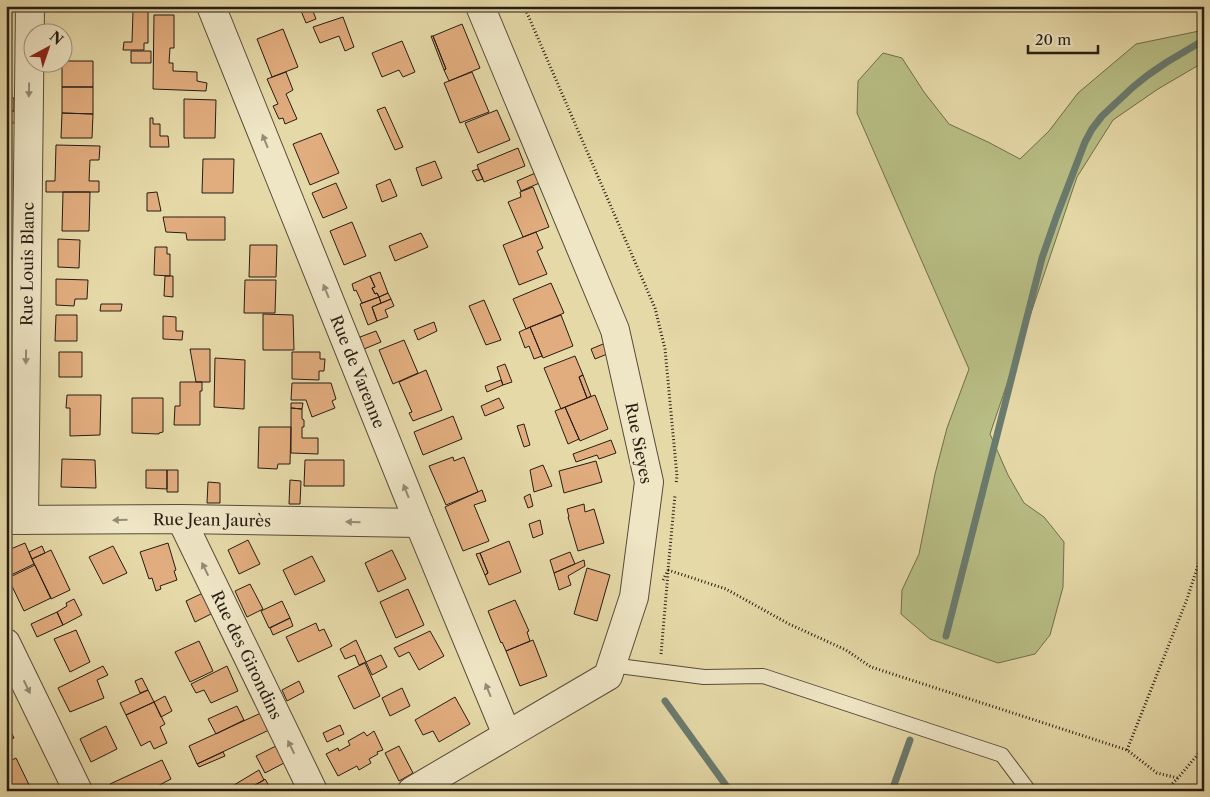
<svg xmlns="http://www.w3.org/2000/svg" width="1210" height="797" font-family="'Libre Caslon Text',serif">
	<rect width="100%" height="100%" fill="#e6d9a8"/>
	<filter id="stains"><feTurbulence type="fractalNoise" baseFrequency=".004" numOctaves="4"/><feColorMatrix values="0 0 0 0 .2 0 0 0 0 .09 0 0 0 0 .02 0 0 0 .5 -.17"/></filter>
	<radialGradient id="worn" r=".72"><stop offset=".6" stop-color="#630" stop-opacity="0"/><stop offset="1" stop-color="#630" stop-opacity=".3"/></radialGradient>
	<path fill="#b8be85" stroke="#706e4c" d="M 1204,30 L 1204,62 L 1158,89 L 1113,120 L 1077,177 L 990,434 L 1008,475 L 1024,503 L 1044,517 L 1064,542 L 1063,587 L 1050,635 L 1035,654 L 998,663 L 930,639 L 901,614 L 902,590 L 919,554 L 935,474 L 947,428 L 969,369 L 857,113 L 858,81 L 883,53 L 902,58 L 924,92 L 949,124 L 988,142 L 1020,159 L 1049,131 L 1078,93 L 1136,44 Z"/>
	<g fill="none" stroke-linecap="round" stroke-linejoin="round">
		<path stroke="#6a7b6f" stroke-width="7" d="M 946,636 L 1042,258 L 1057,215 L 1085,142 L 1092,129 L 1102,116 L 1133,87 L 1148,75 L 1167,62 L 1204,40
			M 665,701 L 730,791
			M 890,791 L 894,785 L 910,740"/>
	</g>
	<path fill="#e2ad7e" stroke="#271d14" d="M 299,6 L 311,6 L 316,19 L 306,23 Z
		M 133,11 L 148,11 L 148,43 L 144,43 L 144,50 L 123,50 L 124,42 L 132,42 Z
		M 154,15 L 174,15 L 174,48 L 170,48 L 169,63 L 173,63 L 173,71 L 197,72 L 197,81 L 207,83 L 206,91 L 153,89 Z
		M 343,17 L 354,47 L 345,51 L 339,36 L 320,43 L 313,27 Z
		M 462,24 L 480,68 L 449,81 L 444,70 L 446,69 L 433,36 Z
		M 283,29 L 298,67 L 272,77 L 257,39 Z
		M 431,36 L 433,36 L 446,69 L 444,70 Z
		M 402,41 L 415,72 L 403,77 L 399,70 L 382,77 L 372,53 Z
		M 131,51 L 151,51 L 151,63 L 131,63 Z
		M 62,61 L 93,61 L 93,87 L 62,87 Z
		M 286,72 L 293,90 L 286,94 L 297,119 L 285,124 L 283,118 L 279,119 L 273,106 L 278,104 L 267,79 Z
		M 472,72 L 489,112 L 460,123 L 444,83 Z
		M 62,87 L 93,87 L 93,114 L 62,113 Z
		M 6,98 L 14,98 L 14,111 L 6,111 Z
		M 184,99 L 216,100 L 215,138 L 184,138 Z
		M 385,107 L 403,147 L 395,150 L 377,110 Z
		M 497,110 L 510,140 L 478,153 L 465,123 Z
		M 6,111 L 18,111 L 18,123 L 6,123 Z
		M 62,113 L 93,114 L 92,138 L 61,138 Z
		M 150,118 L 153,118 L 153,124 L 160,124 L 160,136 L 168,136 L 169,147 L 150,147 Z
		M 321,133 L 339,173 L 310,185 L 293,144 Z
		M 56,145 L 100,146 L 99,160 L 90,160 L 89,181 L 99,181 L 99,192 L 46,192 L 46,181 L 55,181 Z
		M 518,148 L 525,166 L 484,182 L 477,165 Z
		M 203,159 L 234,159 L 233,193 L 202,193 Z
		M 435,161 L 442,178 L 422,186 L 416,168 Z
		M 478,169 L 483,179 L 477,181 L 472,171 Z
		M 540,171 L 544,181 L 521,191 L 517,181 Z
		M 390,179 L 397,196 L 382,202 L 376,185 Z
		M 336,183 L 347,208 L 323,218 L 312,193 Z
		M 533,187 L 549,227 L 523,237 L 508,202 L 521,197 L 520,192 Z
		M 63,192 L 90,192 L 89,231 L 62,231 Z
		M 157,192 L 161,211 L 147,211 L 147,193 Z
		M 163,217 L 225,217 L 225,240 L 187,240 L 186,233 L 166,232 Z
		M 352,222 L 366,256 L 344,265 L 330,231 Z
		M 536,232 L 543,248 L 537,251 L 547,274 L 519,285 L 503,245 Z
		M 421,233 L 428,247 L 395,261 L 389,246 Z
		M 58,239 L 80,240 L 79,268 L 58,267 Z
		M 250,245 L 277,245 L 276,277 L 249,277 Z
		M 155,247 L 167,247 L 167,254 L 170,254 L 170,276 L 154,275 Z
		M 380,272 L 388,293 L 379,297 L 377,293 L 375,294 L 372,288 L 375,287 L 370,276 Z
		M 165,276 L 173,276 L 173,297 L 164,296 Z
		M 370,276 L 375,287 L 372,288 L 375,294 L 377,293 L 379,297 L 362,303 L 356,290 L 354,291 L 352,284 Z
		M 56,279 L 88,280 L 87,299 L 75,299 L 74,306 L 56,305 Z
		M 245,280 L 276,280 L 275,313 L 244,313 Z
		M 551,283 L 564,313 L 526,329 L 513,299 Z
		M 388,293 L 391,299 L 381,303 L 379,297 Z
		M 379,297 L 381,303 L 372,307 L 377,321 L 368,325 L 360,304 Z
		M 391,299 L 394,306 L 385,310 L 388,317 L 377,321 L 372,307 Z
		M 484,300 L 501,340 L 486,345 L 469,306 Z
		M 101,304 L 122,304 L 121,311 L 100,311 Z
		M 263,314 L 293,315 L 294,350 L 263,350 Z
		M 56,315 L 77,315 L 77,341 L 55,341 Z
		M 561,315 L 573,346 L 543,358 L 530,327 Z
		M 163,316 L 176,317 L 176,331 L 183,331 L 182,340 L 163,339 Z
		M 434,322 L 437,331 L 418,340 L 414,330 Z
		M 530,327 L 542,356 L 534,359 L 529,346 L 525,348 L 519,332 Z
		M 376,331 L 381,342 L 364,349 L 360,337 Z
		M 404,340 L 418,373 L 393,384 L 379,350 Z
		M 608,342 L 612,352 L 595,359 L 591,349 Z
		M 190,349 L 210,349 L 210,382 L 196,382 Z
		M 59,352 L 82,352 L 82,377 L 59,377 Z
		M 292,352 L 320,352 L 320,359 L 325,359 L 324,371 L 319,371 L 319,380 L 292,379 Z
		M 575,356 L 583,375 L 579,377 L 587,398 L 561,409 L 544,368 Z
		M 215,358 L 245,360 L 244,409 L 214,407 Z
		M 505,364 L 512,382 L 503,385 L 497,367 Z
		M 426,370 L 442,410 L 413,421 L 409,413 L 412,412 L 399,382 Z
		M 583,375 L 591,396 L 587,398 L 579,377 Z
		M 501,380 L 503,385 L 487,392 L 485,386 Z
		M 180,382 L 202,382 L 202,391 L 200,391 L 200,425 L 174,425 L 175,406 L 180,406 Z
		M 292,383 L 331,383 L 336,399 L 332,401 L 335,408 L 312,417 L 306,400 L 291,400 Z
		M 67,395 L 101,395 L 100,435 L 70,436 L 70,408 L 66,408 Z
		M 595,395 L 608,429 L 580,441 L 565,407 Z
		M 132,398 L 163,398 L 163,432 L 159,433 L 159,434 L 132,433 Z
		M 499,398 L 504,408 L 485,416 L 481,406 Z
		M 291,403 L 303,403 L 302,409 L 291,408 Z
		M 565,407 L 579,439 L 568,444 L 555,411 Z
		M 291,408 L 302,409 L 302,419 L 304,420 L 304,427 L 302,427 L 302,438 L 318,438 L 318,454 L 291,453 Z
		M 453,416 L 462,439 L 423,455 L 414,432 Z
		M 524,424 L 530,445 L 524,447 L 517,426 Z
		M 259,427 L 291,427 L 290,464 L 278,464 L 277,469 L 258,468 Z
		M 611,440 L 616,453 L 599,459 L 597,455 L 576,462 L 573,454 Z
		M 453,457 L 454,461 L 464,457 L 478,492 L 446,505 L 429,466 Z
		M 62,459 L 95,460 L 96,488 L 61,487 Z
		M 305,460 L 344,460 L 344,486 L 304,486 Z
		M 596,461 L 602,482 L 564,493 L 559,471 Z
		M 543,465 L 552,486 L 534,492 L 530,470 Z
		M 146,470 L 167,470 L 167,489 L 146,488 Z
		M 167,470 L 178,470 L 178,492 L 167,492 Z
		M 290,480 L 301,481 L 300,504 L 289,504 Z
		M 208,482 L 220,483 L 220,503 L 207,503 Z
		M 482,490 L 486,501 L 474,505 L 489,541 L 463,551 L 445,507 Z
		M 530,494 L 533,506 L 528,508 L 524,497 Z
		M 584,504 L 585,512 L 594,509 L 604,543 L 578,551 L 568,517 L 569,517 L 567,509 Z
		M 540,520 L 543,534 L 533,538 L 529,524 Z
		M 248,540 L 260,564 L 239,574 L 228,550 Z
		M 509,541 L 521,572 L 489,585 L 485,575 L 488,573 L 480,553 Z
		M 25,543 L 34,564 L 11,575 L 6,564 L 6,551 Z
		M 168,543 L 176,570 L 174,571 L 177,580 L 160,586 L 161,589 L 156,591 L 152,578 L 149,579 L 140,552 Z
		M 42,546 L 45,553 L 32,559 L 29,552 Z
		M 113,546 L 127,573 L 103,584 L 89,557 Z
		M 51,550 L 70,590 L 51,599 L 32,559 Z
		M 392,550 L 406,579 L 378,592 L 365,563 Z
		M 570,552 L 575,564 L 554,573 L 550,560 Z
		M 480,553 L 488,573 L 485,575 L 476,554 Z
		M 312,556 L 325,581 L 295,595 L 283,570 Z
		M 584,560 L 585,566 L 568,576 L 571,585 L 559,590 L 554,573 Z
		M 35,565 L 51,598 L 24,611 L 8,578 Z
		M 587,568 L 610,575 L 597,621 L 574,614 Z
		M 250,584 L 263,609 L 247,617 L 235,591 Z
		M 408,589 L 424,625 L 396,638 L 380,602 Z
		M 203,593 L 213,613 L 195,622 L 186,601 Z
		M 74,599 L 82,615 L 63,625 L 57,612 L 67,606 L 66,603 Z
		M 515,600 L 529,631 L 527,632 L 530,641 L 506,651 L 502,642 L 501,643 L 488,611 Z
		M 282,601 L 290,618 L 269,628 L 261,611 Z
		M 57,612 L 63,625 L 37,637 L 31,624 Z
		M 290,618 L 293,626 L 273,635 L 270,628 Z
		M 316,623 L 319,631 L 324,629 L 332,646 L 298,662 L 286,637 Z
		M 76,630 L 90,662 L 70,672 L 54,639 Z
		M 430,631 L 444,656 L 419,670 L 409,652 L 399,657 L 394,648 Z
		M 356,640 L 366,662 L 359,665 L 355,655 L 345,659 L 340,649 Z
		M 533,640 L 547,676 L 520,686 L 506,651 Z
		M 199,641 L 213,671 L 190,682 L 175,652 Z
		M 381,655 L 387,667 L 372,675 L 366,662 Z
		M 365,663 L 380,696 L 354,709 L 338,676 Z
		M 103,666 L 108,675 L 97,680 L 104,698 L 70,712 L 58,688 Z
		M 227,666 L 238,691 L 211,703 L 204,690 L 196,693 L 191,684 Z
		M 142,678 L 148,690 L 140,693 L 135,681 Z
		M 299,681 L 304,692 L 287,701 L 282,690 Z
		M 402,688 L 410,706 L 390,716 L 382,698 Z
		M 148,690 L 154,702 L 126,715 L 120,703 Z
		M 165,696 L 172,711 L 161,717 L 154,702 Z
		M 455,697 L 470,724 L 439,742 L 433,731 L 423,735 L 415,720 Z
		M 154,702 L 165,724 L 160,727 L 167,743 L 154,749 L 150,741 L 141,746 L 126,715 Z
		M 237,706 L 244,720 L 216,734 L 208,719 Z
		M 261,713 L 269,730 L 197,764 L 189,746 Z
		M 6,722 L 14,738 L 6,741 Z
		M 340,725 L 344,734 L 327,742 L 323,733 Z
		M 106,726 L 117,749 L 91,762 L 80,739 Z
		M 374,731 L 383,750 L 377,752 L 378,754 L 369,759 L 371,763 L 359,770 L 357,766 L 338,776 L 326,754 L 338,748 L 339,751 L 350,745 L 348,741 L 364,732 L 367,736 Z
		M 276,746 L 284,763 L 265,773 L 256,756 Z
		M 399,746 L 413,773 L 399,781 L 385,753 Z
		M 223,752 L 225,756 L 199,767 L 197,764 Z
		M 16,758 L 32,791 L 6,791 L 6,763 Z
		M 162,760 L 171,779 L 148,791 L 113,791 L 110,784 Z
		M 259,770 L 264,780 L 244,791 L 237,791 L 234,785 Z
		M 265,779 L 272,791 L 244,791 L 264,780 Z"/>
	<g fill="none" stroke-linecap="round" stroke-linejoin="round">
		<g stroke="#574c39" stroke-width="16">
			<path id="service" d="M 611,665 L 704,677 L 763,676 L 1002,755 L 1029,791"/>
		</g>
		<g stroke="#574c39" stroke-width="30">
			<g id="minor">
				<path id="s1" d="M 211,6 L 419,523 L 507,735"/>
				<path id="s2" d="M 181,519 L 313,791"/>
				<path id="s3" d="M 6,520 L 181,519 L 419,523"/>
				<path id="s4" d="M 24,520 L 30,6"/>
				<path d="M 6,643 L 78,791"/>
				<path d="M 412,791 L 608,676 L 634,597 L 649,482 L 615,330 L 480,6"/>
			</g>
		</g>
		<path stroke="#271d14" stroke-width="3" stroke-dasharray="1 2.5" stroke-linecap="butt" d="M 524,6 L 655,308 L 665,349 L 677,476 L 676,484
			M 668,570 L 726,589 L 789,624 L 846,650 L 871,667 L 1127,750 L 1157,773 L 1178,778
			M 663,580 L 668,570 L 675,495
			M 661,654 L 668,573
			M 1127,750 L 1187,599 L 1204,547
			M 1165,791 L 1178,778 L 1204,747"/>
		<use href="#service" stroke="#efe6c6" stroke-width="14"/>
		<use href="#minor" stroke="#efe6c6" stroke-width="28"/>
	</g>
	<defs><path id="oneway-solid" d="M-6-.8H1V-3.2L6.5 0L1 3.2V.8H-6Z" transform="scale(1.25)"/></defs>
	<g fill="#958c76">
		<use href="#oneway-solid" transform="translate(29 90) rotate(91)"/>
		<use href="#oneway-solid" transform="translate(265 141) rotate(-112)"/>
		<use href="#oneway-solid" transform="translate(326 291) rotate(-112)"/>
		<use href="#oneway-solid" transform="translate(26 357) rotate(91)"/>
		<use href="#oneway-solid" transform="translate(406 491) rotate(-112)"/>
		<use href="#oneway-solid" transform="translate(120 520) rotate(179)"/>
		<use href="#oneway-solid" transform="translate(353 522) rotate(-179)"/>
		<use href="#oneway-solid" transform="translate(205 569) rotate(-116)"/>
		<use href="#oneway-solid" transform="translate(27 687) rotate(64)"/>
		<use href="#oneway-solid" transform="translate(488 690) rotate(-112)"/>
		<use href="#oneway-solid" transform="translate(291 747) rotate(-116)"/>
	</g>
	<g text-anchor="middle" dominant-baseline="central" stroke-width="5" stroke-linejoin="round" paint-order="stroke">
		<g font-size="16" fill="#271d14" stroke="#efe6c6">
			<text stroke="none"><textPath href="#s4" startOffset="256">Rue Louis Blanc</textPath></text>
			<text stroke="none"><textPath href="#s1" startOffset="394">Rue de Varenne</textPath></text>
			<text transform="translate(639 443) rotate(79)">Rue Sieyes</text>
			<text stroke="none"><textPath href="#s3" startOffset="206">Rue Jean Jaurès</textPath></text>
			<text stroke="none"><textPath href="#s2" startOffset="151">Rue des Girondins</textPath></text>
		</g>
	</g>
	<rect width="1210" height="797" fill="none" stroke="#e6d9a8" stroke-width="25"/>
	<rect x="8" y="8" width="1195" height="782" fill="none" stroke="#271d14" stroke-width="2.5"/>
	<rect x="12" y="12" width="1185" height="772" fill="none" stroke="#271d14"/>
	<g transform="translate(48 48) rotate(40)"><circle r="24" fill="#efe6c6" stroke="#9f967f"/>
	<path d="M0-4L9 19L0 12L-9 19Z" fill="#8f2418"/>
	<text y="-8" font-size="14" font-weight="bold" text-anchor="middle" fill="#271d14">N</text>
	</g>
	<path d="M1028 45v8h70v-8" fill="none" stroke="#271d14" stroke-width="2.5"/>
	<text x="1035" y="45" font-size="15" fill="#271d14" stroke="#efe6c6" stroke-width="4" paint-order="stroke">20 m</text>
	<rect width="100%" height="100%" filter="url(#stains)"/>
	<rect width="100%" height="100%" fill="url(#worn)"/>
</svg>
